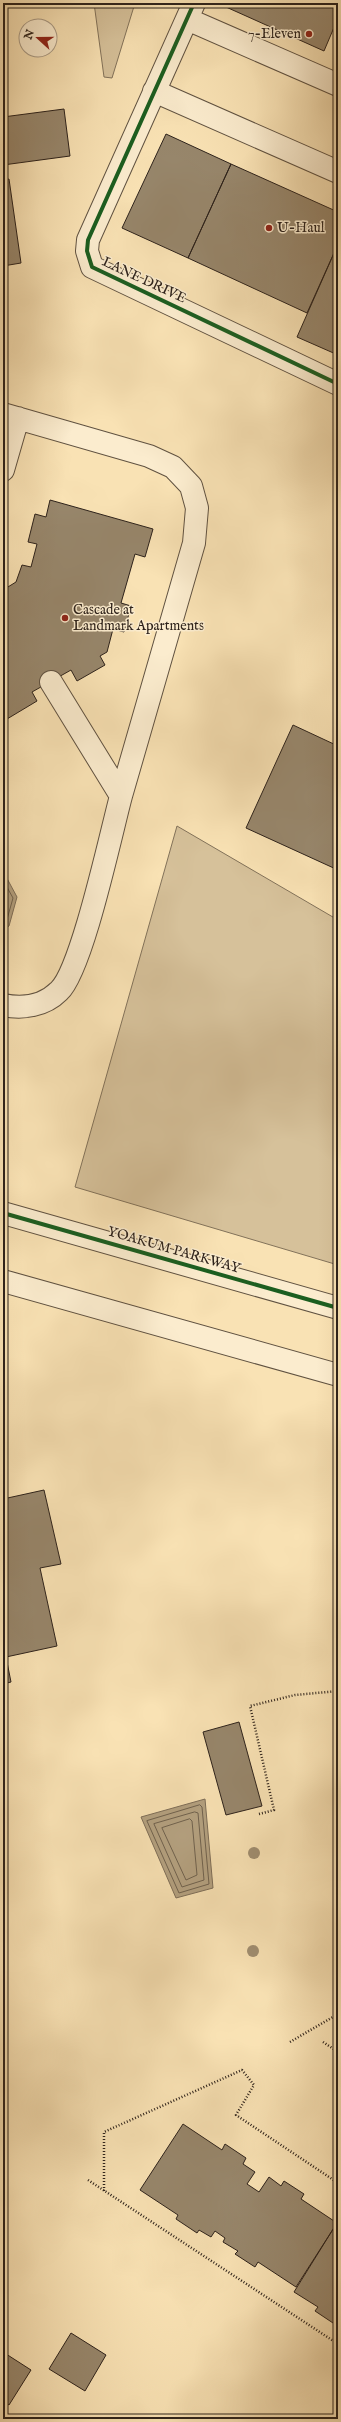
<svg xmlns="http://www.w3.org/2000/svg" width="341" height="2422" font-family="'IM FELL English',serif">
	<rect width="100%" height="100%" fill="#f9e2b4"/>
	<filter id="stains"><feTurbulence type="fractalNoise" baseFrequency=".005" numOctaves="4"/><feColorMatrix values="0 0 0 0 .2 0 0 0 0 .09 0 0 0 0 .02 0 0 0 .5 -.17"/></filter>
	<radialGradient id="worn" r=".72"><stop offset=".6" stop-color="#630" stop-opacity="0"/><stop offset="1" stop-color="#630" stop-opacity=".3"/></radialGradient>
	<path fill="#d6c19a" stroke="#82725a" d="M 94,3 L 135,3 L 112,78 L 104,77 Z
		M 177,826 L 338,920 L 338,1265 L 75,1187 Z"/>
	<path fill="#b4a180" stroke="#7e6e58" d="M 3,871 L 17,897 L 9,926 L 3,930 Z
		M 205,1799 L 213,1888 L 176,1898 L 141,1817 Z"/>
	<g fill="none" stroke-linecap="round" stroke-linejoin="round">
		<path stroke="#70624e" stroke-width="1" d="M 3,880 L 13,898 L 6,923 L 3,925
			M 200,1805 L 202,1807 L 209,1884 L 179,1893 L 147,1821 Z
			M 195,1812 L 198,1813 L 204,1880 L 182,1887 L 154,1824 Z
			M 190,1819 L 192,1821 L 197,1875 L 186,1880 L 162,1828 Z"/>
	</g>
	<path fill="#97866b" stroke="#2d221b" d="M 228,3 L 338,3 L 338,18 L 324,51 L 226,7 Z
		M 64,109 L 70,156 L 3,165 L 3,117 Z
		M 166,134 L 231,164 L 188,258 L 122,228 Z
		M 231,164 L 338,212 L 338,244 L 307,313 L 188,258 Z
		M 9,179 L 21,263 L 3,266 L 3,180 Z
		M 338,244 L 338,355 L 297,337 Z
		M 50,500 L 153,529 L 145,557 L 135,554 L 121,603 L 131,606 L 124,632 L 113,629 L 107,652 L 100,656 L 105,665 L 77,681 L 71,670 L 32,692 L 37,701 L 7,719 L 3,711 L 3,601 L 5,599 L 3,590 L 16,582 L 22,565 L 31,567 L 37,544 L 28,542 L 35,514 L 46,517 Z
		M 293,725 L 338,746 L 338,870 L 246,828 Z
		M 44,1490 L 61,1564 L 40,1568 L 57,1646 L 6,1657 L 11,1682 L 3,1684 L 3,1499 Z
		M 239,1722 L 262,1806 L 226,1815 L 203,1732 Z
		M 183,2124 L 222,2150 L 225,2144 L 246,2158 L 243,2164 L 255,2172 L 247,2184 L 259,2192 L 269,2177 L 281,2186 L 284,2181 L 304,2194 L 301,2199 L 337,2223 L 296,2287 L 258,2262 L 255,2267 L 235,2254 L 238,2251 L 223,2242 L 225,2238 L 215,2231 L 211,2237 L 199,2230 L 197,2233 L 176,2219 L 178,2215 L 140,2190 Z
		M 335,2226 L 338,2228 L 338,2321 L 336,2325 L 315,2311 L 318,2307 L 294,2292 Z
		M 71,2333 L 106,2355 L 85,2391 L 49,2369 Z
		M 3,2352 L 31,2370 L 9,2405 L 3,2401 Z"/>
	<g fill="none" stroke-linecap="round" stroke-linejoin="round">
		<g stroke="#605241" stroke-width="24">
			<path id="minor" d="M 194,3 L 88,240 L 87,251 L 92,267 L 338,384
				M 187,19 L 338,85
				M 154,91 L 338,172
				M 3,414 L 149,456 L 173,467 L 191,486 L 197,508 L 194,543 C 170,628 145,712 121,796 C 111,833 82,970 59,991 C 44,1006 23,1009 3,1005
				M 3,470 L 18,418
				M 51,682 L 121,796
				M 3,1213 L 338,1308
				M 3,1281 L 338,1375"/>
		</g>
		<path stroke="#2d221b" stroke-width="2.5" stroke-dasharray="1 2" stroke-linecap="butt" d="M 259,1814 L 274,1810 L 250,1706 L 295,1695 L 338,1691
			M 290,2042 L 338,2014
			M 323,2042 L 338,2052
			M 88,2180 L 338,2344
			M 104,2191 L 104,2132 L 242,2070 L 254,2085 L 236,2115 L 338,2183"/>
		<use href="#minor" stroke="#fbecce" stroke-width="22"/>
		<g stroke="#fbecce" stroke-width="6">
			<path id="cycleway" d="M 194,3 L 88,240 L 87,251 L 92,267 L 338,384
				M 3,1213 L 338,1308"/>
		</g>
		<use href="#cycleway" stroke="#1b5e20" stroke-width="4"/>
	</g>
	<g fill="#a08e71">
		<circle cx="254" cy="1853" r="6"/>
		<circle cx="253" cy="1951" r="6"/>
	</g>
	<g fill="#8f2418" stroke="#fbecce" stroke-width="1.5">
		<circle cx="309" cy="34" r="4"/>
		<circle cx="269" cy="228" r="4"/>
		<circle cx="65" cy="618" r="4"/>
	</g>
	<g text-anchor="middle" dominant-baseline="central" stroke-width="3" stroke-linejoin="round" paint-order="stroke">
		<g font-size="14" fill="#2d221b" stroke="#fbecce" text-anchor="start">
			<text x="301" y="34" text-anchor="end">7-Eleven</text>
			<text x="277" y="228">U-Haul</text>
			<text x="73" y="610">Cascade at<tspan x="73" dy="16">Landmark Apartments</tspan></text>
		</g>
		<g font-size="14" fill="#2d221b" stroke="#fbecce">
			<text transform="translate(144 280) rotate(25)">LANE DRIVE</text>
			<text transform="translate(174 1250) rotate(16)">YOAKUM PARKWAY</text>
		</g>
	</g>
	<rect width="341" height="2422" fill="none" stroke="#f9e2b4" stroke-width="16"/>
	<rect x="4" y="4" width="333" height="2414" fill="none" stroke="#2d221b" stroke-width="2"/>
	<rect x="8" y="8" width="325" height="2406" fill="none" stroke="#2d221b"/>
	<g transform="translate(38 38) rotate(291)"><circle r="19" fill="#fbecce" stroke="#a99b86"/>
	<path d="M0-3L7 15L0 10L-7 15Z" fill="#8f2418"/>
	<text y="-6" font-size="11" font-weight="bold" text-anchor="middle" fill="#2d221b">N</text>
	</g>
	<rect width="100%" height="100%" filter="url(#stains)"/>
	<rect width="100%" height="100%" fill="url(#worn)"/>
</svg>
